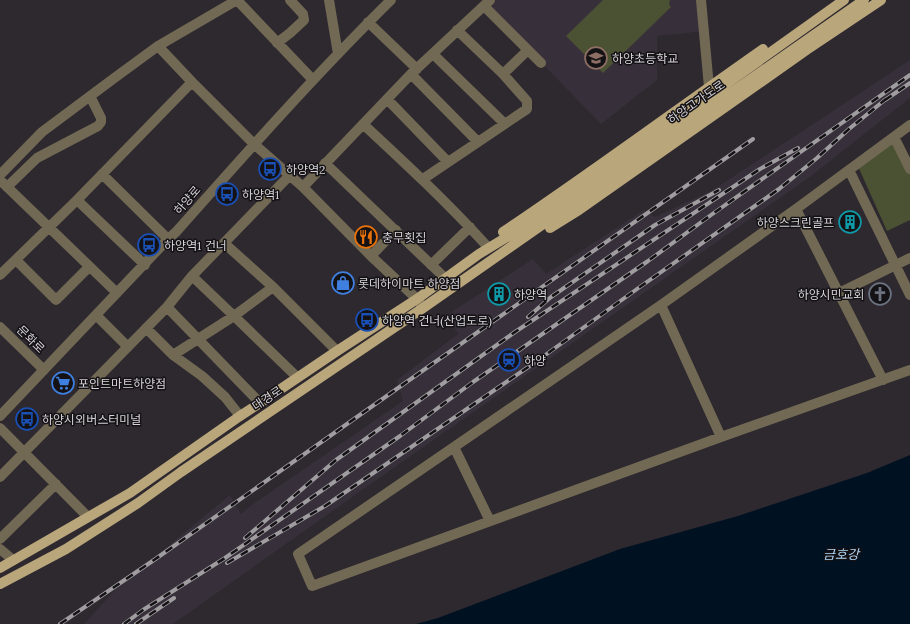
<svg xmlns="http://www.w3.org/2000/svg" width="910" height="624" font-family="Lora,'Noto Sans KR',serif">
	<rect width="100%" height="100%" fill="#2d292f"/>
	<path fill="#37303b" d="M 496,0 L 703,0 L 705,31 L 657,36 L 657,80 L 601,124 L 488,8 Z
		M 910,60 L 910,98 L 811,176 L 355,495 L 173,624 L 84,624 L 116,589 L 230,495 L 241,514 L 249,507 L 403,401 L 397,380 L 458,334 L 447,315 L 533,259 L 546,274 L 644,210 L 655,217 L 713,190 Z"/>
	<path fill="#4b5133" d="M 603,0 L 670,0 L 669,4 L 671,7 L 603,73 L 566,36 Z
		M 894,137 L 910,169 L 910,220 L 887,231 L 857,164 Z"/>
	<path fill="#012" d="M 910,455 L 910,624 L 416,624 L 438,618 L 620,549 L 738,516 L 867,473 Z"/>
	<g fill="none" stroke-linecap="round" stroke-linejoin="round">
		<path stroke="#716954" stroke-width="10" d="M 237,0 L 313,80
			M 329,0 L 338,54
			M 701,0 L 709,87
			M 484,6 L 541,63
			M 368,22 L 417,69
			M 457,30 L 503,74 L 528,50
			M 277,43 L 290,33 L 304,20 L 303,14 L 290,0
			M 158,46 L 192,82 L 254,144 L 303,187 L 371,256 L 417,299 L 422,306
			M 433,54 L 505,124
			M 411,74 L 478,142
			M 387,99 L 448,162
			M 363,124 C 405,163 447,202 486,245
			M 910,125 L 796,209 L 661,305 L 298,554 L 312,586 L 721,437 L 910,370
			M 894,137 L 910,169
			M 325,163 L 445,278
			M 849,170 L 910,295
			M 102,174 L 168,239
			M 0,175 L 42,132 L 113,79 L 158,46 L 237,0
			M 423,179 L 527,109 L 527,101 L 503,74
			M 0,180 L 117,293
			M 7,187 L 37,158 L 98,126 L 101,122 L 101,118 L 90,96
			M 303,187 L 411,74 L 490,0
			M 77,200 L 145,265
			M 796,209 L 883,380
			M 224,243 L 273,287 L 337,351
			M 371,256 L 396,230
			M 16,260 L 56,300 L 89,267
			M 431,265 L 470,227
			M 0,275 L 77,200 L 192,82
			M 192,276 L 234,316 L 297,377
			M 839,293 L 910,258
			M 661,305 L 721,437
			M 167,307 L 260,403
			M 96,315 L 128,347
			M 0,327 L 44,370
			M 146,328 L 173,355 L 202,376 L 225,397 L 240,416
			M 173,355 L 234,316 L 273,287
			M 0,416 L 168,239 L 176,232 C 246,153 316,74 391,0
			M 0,428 L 88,517
			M 454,447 L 490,521
			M 0,477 L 167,307 L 192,276 L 290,175
			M 0,539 L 56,484
			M 0,549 L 13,560"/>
		<path stroke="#b9a67b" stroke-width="10" d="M 550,228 L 579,210 L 808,49 L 881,0
			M 503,232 C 591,173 676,110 763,49
			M 0,568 L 130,493 L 240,416 L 260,403 L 337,351 L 417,299 L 479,254 L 538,218 L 844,0
			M 0,584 L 66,549 L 138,503 L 181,472 L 423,308 L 864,0"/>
		<g stroke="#a09da1" stroke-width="4">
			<path id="rail" d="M 885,100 L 910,83
				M 528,317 L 551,297 L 655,225 L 719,190
				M 245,538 L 336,460 L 515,332 L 760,169 L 798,148
				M 227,563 L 325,506 L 537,361 L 637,289 L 779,189 L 817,158 L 849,129 L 886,99
				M 60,624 L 154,560 L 408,381 L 753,139
				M 124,624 L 143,610 L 225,558 L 400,436 L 473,382 L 648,261 L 711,215 L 910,75
				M 136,624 L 174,598"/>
		</g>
		<use href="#rail" stroke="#141215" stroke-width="2.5" stroke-dasharray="8" stroke-linecap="butt"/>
	</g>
	<defs>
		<g id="school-ring" transform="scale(1.15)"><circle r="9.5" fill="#141215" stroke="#8d6e63" stroke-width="1.5"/><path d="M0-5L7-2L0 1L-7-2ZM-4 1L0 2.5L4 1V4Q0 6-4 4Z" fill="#8d6e63"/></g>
		<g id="bus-ring" transform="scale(1.15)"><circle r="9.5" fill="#141215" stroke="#1a4fb4" stroke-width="1.5"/><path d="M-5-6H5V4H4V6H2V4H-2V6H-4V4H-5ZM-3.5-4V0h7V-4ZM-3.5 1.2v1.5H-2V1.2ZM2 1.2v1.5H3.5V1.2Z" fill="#1a4fb4"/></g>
		<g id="building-ring" transform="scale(1.15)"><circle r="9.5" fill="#141215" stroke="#0f9aa8" stroke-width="1.5"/><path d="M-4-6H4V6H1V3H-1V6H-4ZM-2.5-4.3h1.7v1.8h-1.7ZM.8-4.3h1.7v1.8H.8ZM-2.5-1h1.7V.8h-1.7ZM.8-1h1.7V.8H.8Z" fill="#0f9aa8"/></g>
		<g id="restaurant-ring" transform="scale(1.15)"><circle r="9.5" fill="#141215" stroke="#e8710a" stroke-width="1.5"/><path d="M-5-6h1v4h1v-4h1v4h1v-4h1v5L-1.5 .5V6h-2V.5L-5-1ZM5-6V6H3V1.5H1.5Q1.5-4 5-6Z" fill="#e8710a"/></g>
		<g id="shop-ring" transform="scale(1.15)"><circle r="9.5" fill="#141215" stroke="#3f7fe0" stroke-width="1.5"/><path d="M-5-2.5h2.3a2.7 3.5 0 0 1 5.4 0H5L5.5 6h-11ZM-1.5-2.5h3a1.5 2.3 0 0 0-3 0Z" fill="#3f7fe0"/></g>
		<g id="church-ring" transform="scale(1.15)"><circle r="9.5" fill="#141215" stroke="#6b7280" stroke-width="1.5"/><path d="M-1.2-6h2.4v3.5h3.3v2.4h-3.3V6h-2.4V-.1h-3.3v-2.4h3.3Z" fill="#6b7280"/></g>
		<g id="station-ring" transform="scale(1.15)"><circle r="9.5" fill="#141215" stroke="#1a4fb4" stroke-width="1.5"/><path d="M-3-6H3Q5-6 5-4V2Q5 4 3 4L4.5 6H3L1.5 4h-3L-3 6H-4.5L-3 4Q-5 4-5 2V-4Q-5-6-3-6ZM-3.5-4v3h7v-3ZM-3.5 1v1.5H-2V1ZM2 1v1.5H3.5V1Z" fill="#1a4fb4"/></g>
		<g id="supermarket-ring" transform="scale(1.15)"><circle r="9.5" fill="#141215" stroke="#3f7fe0" stroke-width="1.5"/><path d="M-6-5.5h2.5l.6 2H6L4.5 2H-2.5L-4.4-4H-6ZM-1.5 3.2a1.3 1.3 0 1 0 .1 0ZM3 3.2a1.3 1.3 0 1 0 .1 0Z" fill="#3f7fe0"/></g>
	</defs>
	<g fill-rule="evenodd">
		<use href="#school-ring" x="596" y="58"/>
		<use href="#bus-ring" x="270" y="169"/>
		<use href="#bus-ring" x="227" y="194"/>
		<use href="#building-ring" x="850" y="222"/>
		<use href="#restaurant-ring" x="366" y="237"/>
		<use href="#bus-ring" x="149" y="245"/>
		<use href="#shop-ring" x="343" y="283"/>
		<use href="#building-ring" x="499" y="294"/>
		<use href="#church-ring" x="880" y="294"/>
		<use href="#bus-ring" x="367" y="320"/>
		<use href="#station-ring" x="509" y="360"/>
		<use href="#supermarket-ring" x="63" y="383"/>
		<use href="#bus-ring" x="27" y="419"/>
	</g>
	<g text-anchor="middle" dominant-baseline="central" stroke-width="3" stroke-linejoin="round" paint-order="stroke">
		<g font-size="12" fill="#d6d3d7" stroke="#141215" text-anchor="start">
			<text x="612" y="58">하양초등학교</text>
			<text x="286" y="169">하양역2</text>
			<text x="242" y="194">하양역1</text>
			<text x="834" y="222" text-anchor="end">하양스크린골프</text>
			<text x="382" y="237">충무횟집</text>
			<text x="164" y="245">하양역1 건너</text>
			<text x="358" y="283">롯데하이마트 하양점</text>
			<text x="514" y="294">하양역</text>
			<text x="864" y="294" text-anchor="end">하양시민교회</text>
			<text x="382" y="320">하양역 건너(산업도로)</text>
			<text x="524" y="360">하양</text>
			<text x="78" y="383">포인트마트하양점</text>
			<text x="42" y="419">하양시외버스터미널</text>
		</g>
		<g font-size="12" fill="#d6d3d7" stroke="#141215">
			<text transform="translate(696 102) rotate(-35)">하양고가도로</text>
			<text transform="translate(187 200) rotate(-49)">하양로</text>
			<text transform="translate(31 339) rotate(45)">문화로</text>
			<text transform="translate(267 398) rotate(-34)">대경로</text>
		</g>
		<g font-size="13" font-style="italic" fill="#b1d6f8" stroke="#141215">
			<text x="841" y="554">금호강</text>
		</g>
	</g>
</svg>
